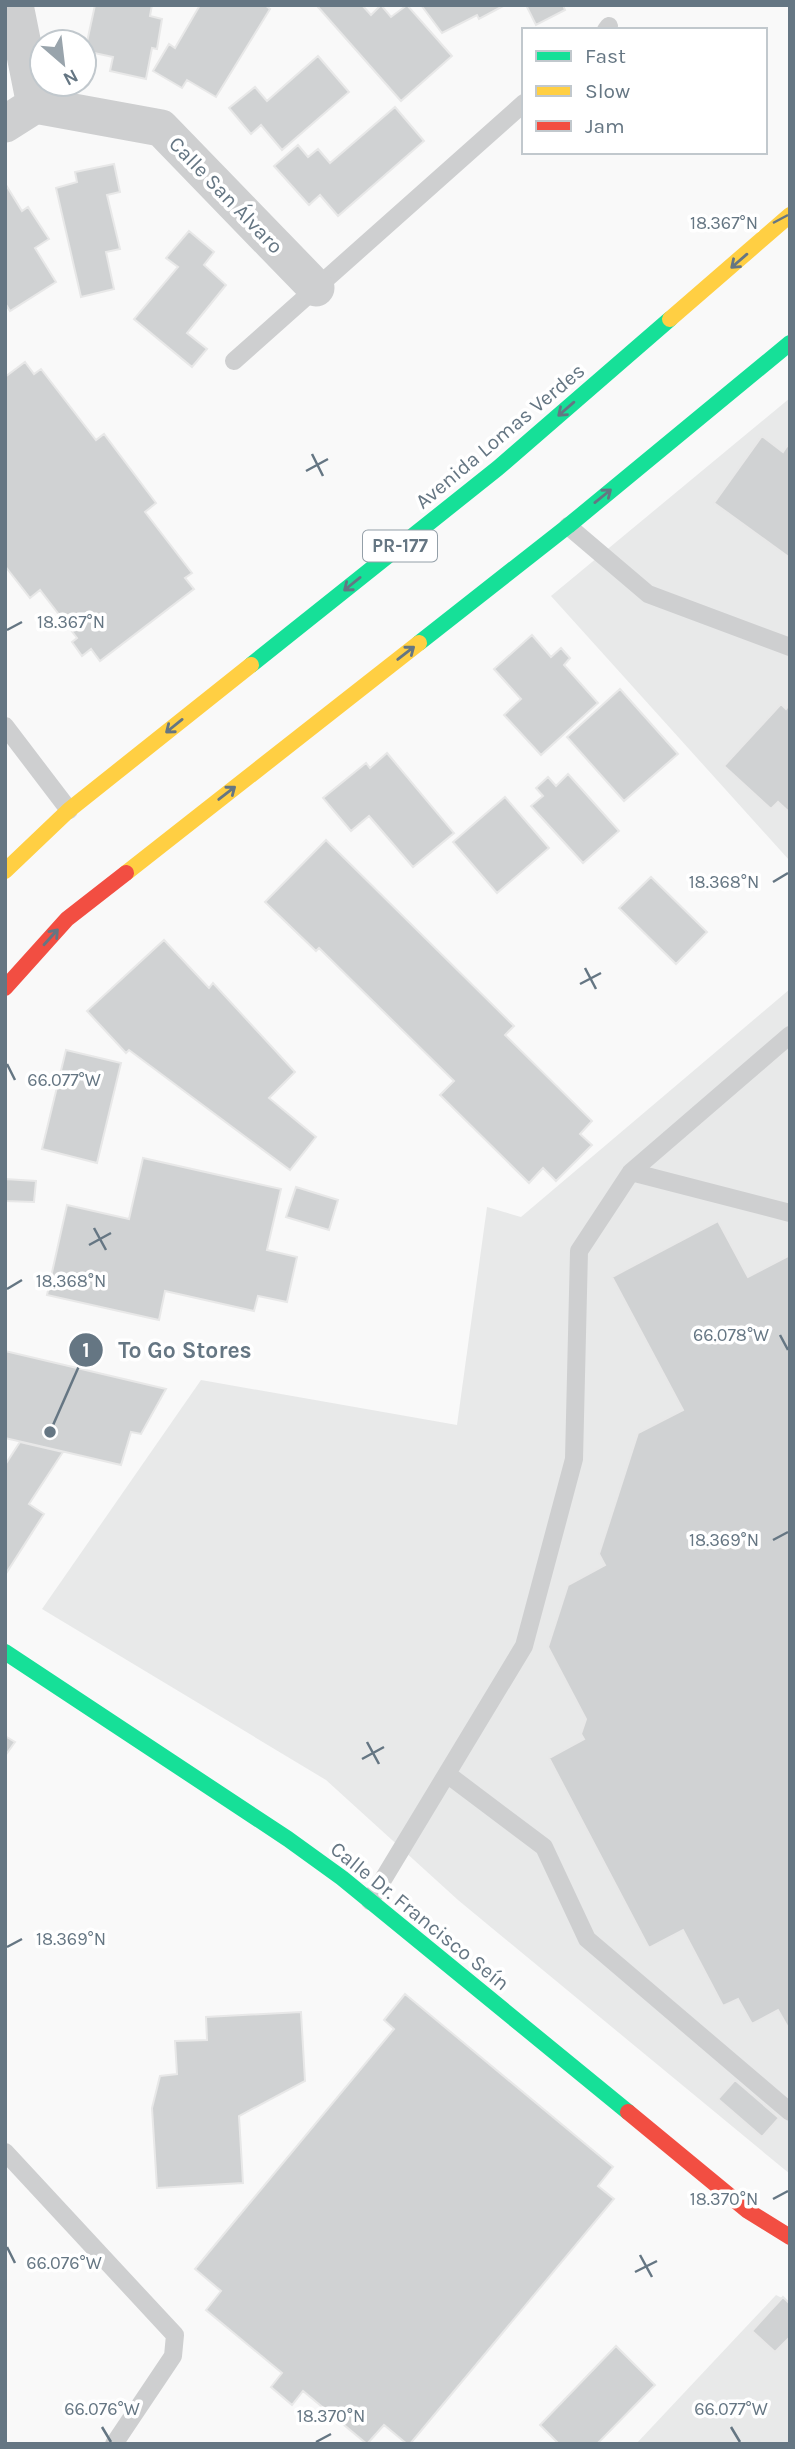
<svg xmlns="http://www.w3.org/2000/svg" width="795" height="2449" font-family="Karla,sans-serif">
	<rect width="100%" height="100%" fill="#f9f9f9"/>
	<path fill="#e8e9e9" d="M 790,398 L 790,861 L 551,596 Z
		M 790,989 L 790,2174 L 458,1900 L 326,1780 L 42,1609 L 201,1380 L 457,1425 L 487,1207 L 521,1217 Z
		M 776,2295 L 790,2302 L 790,2444 L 636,2444 Z"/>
	<path fill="#d0d2d3" stroke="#e8e8e8" stroke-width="2" d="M 95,5 L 152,5 L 150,16 L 162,19 L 157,49 L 152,48 L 146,79 L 110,71 L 113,57 L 85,51 Z
		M 200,5 L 265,5 L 270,9 L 216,97 L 187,80 L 182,88 L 153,71 L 169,44 L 175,48 Z
		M 320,5 L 362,5 L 371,15 L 381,5 L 391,17 L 407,5 L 452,56 L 401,101 L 318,7 Z
		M 421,5 L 505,5 L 479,19 L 477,15 L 442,33 Z
		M 526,5 L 563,5 L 565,10 L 536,25 Z
		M 318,56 L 349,92 L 282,150 L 261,125 L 251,134 L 229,108 L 255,87 L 267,101 Z
		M 395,107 L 424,141 L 338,216 L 320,195 L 309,205 L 274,166 L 298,145 L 308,157 L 318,149 L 330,163 Z
		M 114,164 L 120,192 L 107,195 L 120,249 L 106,252 L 114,289 L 81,297 L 56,188 L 77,182 L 75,172 Z
		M 6,185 L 22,211 L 28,207 L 49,239 L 35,248 L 56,282 L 10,311 L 5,303 Z
		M 189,231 L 214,252 L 204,265 L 226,285 L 187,333 L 207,349 L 192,367 L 134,319 L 178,267 L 166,258 Z
		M 25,362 L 34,374 L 41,369 L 96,440 L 104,434 L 156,503 L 145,512 L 192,573 L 185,578 L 194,589 L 100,661 L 91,649 L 82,656 L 72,642 L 77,638 L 40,590 L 30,598 L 5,566 L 5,377 Z
		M 762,436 L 783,452 L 787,446 L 790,447 L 790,558 L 714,503 Z
		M 532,635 L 551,657 L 561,648 L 570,658 L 564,665 L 598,703 L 541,755 L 504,715 L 521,699 L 494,669 Z
		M 620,689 L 678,754 L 624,801 L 567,737 Z
		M 781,704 L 786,709 L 790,704 L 790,813 L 778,802 L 771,809 L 724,766 Z
		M 387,753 L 454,833 L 413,867 L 369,816 L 351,831 L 323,798 L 366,763 L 370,768 Z
		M 568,774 L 619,831 L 583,863 L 531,806 L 543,796 L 536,788 L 548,777 L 556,786 Z
		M 505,797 L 549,848 L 497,893 L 453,842 Z
		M 326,840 L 514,1026 L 505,1035 L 592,1121 L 580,1134 L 592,1145 L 556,1181 L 543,1168 L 529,1183 L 440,1095 L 454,1081 L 319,948 L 316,951 L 265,902 Z
		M 651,877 L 707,932 L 676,964 L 619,908 Z
		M 164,940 L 209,988 L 213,983 L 295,1072 L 269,1098 L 316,1137 L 290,1170 L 129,1050 L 126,1053 L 87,1011 Z
		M 66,1050 L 121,1063 L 97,1163 L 42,1149 Z
		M 143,1158 L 281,1189 L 267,1250 L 297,1257 L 287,1302 L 258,1296 L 254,1311 L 165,1291 L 159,1320 L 47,1295 L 67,1205 L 129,1219 Z
		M 5,1179 L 36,1181 L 34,1202 L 5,1201 Z
		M 296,1187 L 338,1200 L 329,1230 L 286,1217 Z
		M 718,1221 L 748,1277 L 790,1255 L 790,2031 L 778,2010 L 752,2024 L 738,1999 L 723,2006 L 683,1930 L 649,1948 L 549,1758 L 584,1739 L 581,1734 L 586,1719 L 548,1647 L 568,1585 L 605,1565 L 599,1554 L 638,1433 L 683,1410 L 612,1277 Z
		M 5,1351 L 166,1389 L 141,1434 L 131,1432 L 121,1465 L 5,1438 Z
		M 20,1442 L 63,1452 L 29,1504 L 44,1514 L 5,1575 L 5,1465 Z
		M 5,1736 L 15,1742 L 5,1756 Z
		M 405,1994 L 613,2167 L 598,2186 L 614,2199 L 410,2444 L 407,2444 L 384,2425 L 367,2444 L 303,2391 L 292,2405 L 271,2387 L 282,2373 L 206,2310 L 221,2291 L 195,2269 L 394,2029 L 384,2020 Z
		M 301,2012 L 305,2081 L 239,2116 L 243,2183 L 157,2188 L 152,2108 L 160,2076 L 177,2074 L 175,2041 L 207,2040 L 206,2017 Z
		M 735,2080 L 779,2118 L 762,2137 L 718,2099 Z
		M 783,2297 L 790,2304 L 790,2337 L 775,2352 L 752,2331 Z
		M 616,2346 L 655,2385 L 597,2444 L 559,2444 L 540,2425 Z"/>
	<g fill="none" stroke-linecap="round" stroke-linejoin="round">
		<path stroke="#cecfd0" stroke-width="18" d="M 606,30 L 609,26
			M 234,361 L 524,103
			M 568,526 L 648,594 L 790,647
			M 5,726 L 69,810
			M 631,1172 L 790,1213
			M 447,1774 L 544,1847 L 587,1939 L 790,2112
			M 370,1901 L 524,1646 L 574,1459 L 579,1251 L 631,1172 L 790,1035
			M 5,2152 L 175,2335 L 173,2356 L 114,2444"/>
		<path stroke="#cecfd0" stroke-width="37" d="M 15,5 L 35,105
			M 5,124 L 35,105 L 161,128 L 316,288"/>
		<path stroke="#16e098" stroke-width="16" d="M 419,643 L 568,526 L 790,343
			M 251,665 L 498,468 L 670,319
			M 5,1652 L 288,1839 L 342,1878 L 628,2112"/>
		<path stroke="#ffcf43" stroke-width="16" d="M 670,319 L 790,215
			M 5,871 L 69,810 L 251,665
			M 126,873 L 419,643"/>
		<path stroke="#f24e42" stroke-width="16" d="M 5,988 L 67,919 L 126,873
			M 628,2112 L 748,2211 L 790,2237"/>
	</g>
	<defs><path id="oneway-shaft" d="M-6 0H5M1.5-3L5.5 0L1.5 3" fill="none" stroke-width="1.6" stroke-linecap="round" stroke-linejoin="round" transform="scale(1.75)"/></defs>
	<g stroke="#657683">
		<use href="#oneway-shaft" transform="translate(739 261) rotate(139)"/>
		<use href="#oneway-shaft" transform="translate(566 409) rotate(139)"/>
		<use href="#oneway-shaft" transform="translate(603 496) rotate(-39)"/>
		<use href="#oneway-shaft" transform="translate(352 584) rotate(141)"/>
		<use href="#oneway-shaft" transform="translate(406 653) rotate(-38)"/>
		<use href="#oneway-shaft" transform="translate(174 726) rotate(141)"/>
		<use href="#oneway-shaft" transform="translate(227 793) rotate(-38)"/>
		<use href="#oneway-shaft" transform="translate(51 937) rotate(-48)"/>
	</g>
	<path fill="none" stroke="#657683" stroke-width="2.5" d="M 773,223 L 788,215M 312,454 L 323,476M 306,471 L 328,459M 7,630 L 22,622M 773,882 L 788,873M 585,968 L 596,989M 580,984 L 601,973M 7,1064 L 15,1080M 94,1228 L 106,1250M 89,1245 L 111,1233M 7,1289 L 22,1280M 780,1335 L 788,1350M 773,1540 L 788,1532M 367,1742 L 379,1764M 362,1759 L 384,1747M 7,1947 L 22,1939M 773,2199 L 788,2191M 7,2247 L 15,2263M 640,2255 L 652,2277M 635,2272 L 657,2261M 102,2427 L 111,2442M 731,2427 L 740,2442M 316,2442 L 331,2434"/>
	<g text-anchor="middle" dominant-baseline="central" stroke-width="7" stroke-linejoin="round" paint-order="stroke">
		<rect fill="#fff" stroke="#939fa8" stroke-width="2" x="363" y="530.5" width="74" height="31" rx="5"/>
		<g font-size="19" font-weight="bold" fill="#657683">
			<text x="400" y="546">PR-177</text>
		</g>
		<g font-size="21" fill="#657683" stroke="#fff">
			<text transform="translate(226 195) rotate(46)">Calle San Álvaro</text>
			<text transform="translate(500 436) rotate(-40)">Avenida Lomas Verdes</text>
			<text transform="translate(420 1916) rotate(39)">Calle Dr. Francisco Seín</text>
		</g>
	</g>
	<g font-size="18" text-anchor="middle" fill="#657683" stroke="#fff" stroke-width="7" stroke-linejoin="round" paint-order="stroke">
		<text x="724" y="229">18.367°N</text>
		<text x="71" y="628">18.367°N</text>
		<text x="724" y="888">18.368°N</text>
		<text x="64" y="1086">66.077°W</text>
		<text x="71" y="1287">18.368°N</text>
		<text x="731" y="1341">66.078°W</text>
		<text x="724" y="1546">18.369°N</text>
		<text x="71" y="1945">18.369°N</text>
		<text x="724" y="2205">18.370°N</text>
		<text x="64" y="2269">66.076°W</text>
		<text x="102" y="2415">66.076°W</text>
		<text x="731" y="2415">66.077°W</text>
		<text x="331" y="2422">18.370°N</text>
	</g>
	<path fill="none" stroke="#657683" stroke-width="2.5" d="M50 1432L86 1350"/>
	<g fill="#657683" stroke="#fff" stroke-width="2.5">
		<circle cx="50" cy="1432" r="7"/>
		<circle cx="86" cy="1350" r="18"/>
	</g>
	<g font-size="21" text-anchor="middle" font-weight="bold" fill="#fff">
		<text x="86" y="1357">1</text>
	</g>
	<g font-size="23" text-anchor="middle" font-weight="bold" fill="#657683" stroke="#fff" stroke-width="7" stroke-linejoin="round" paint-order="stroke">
		<text x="185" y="1358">To Go Stores</text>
	</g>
	<rect width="795" height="2449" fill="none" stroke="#657683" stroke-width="14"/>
	<rect x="522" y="28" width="245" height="126" fill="#ffffff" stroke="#c1c8cd" stroke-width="2"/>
	<rect x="536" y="51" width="35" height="10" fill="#16e098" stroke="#c1c8cd" stroke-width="2"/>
	<text x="585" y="63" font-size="21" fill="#657683">Fast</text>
	<rect x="536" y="86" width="35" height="10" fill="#ffcf43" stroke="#c1c8cd" stroke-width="2"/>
	<text x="585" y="98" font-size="21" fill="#657683">Slow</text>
	<rect x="536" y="121" width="35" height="10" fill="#f24e42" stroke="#c1c8cd" stroke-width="2"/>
	<text x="585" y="133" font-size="21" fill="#657683">Jam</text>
	<g transform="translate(63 63) rotate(152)"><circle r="33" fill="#ffffff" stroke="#c1c8cd" stroke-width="2"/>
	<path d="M0-5L12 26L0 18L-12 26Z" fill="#99a4ac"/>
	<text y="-10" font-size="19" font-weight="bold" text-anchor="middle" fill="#657683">N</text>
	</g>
</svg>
